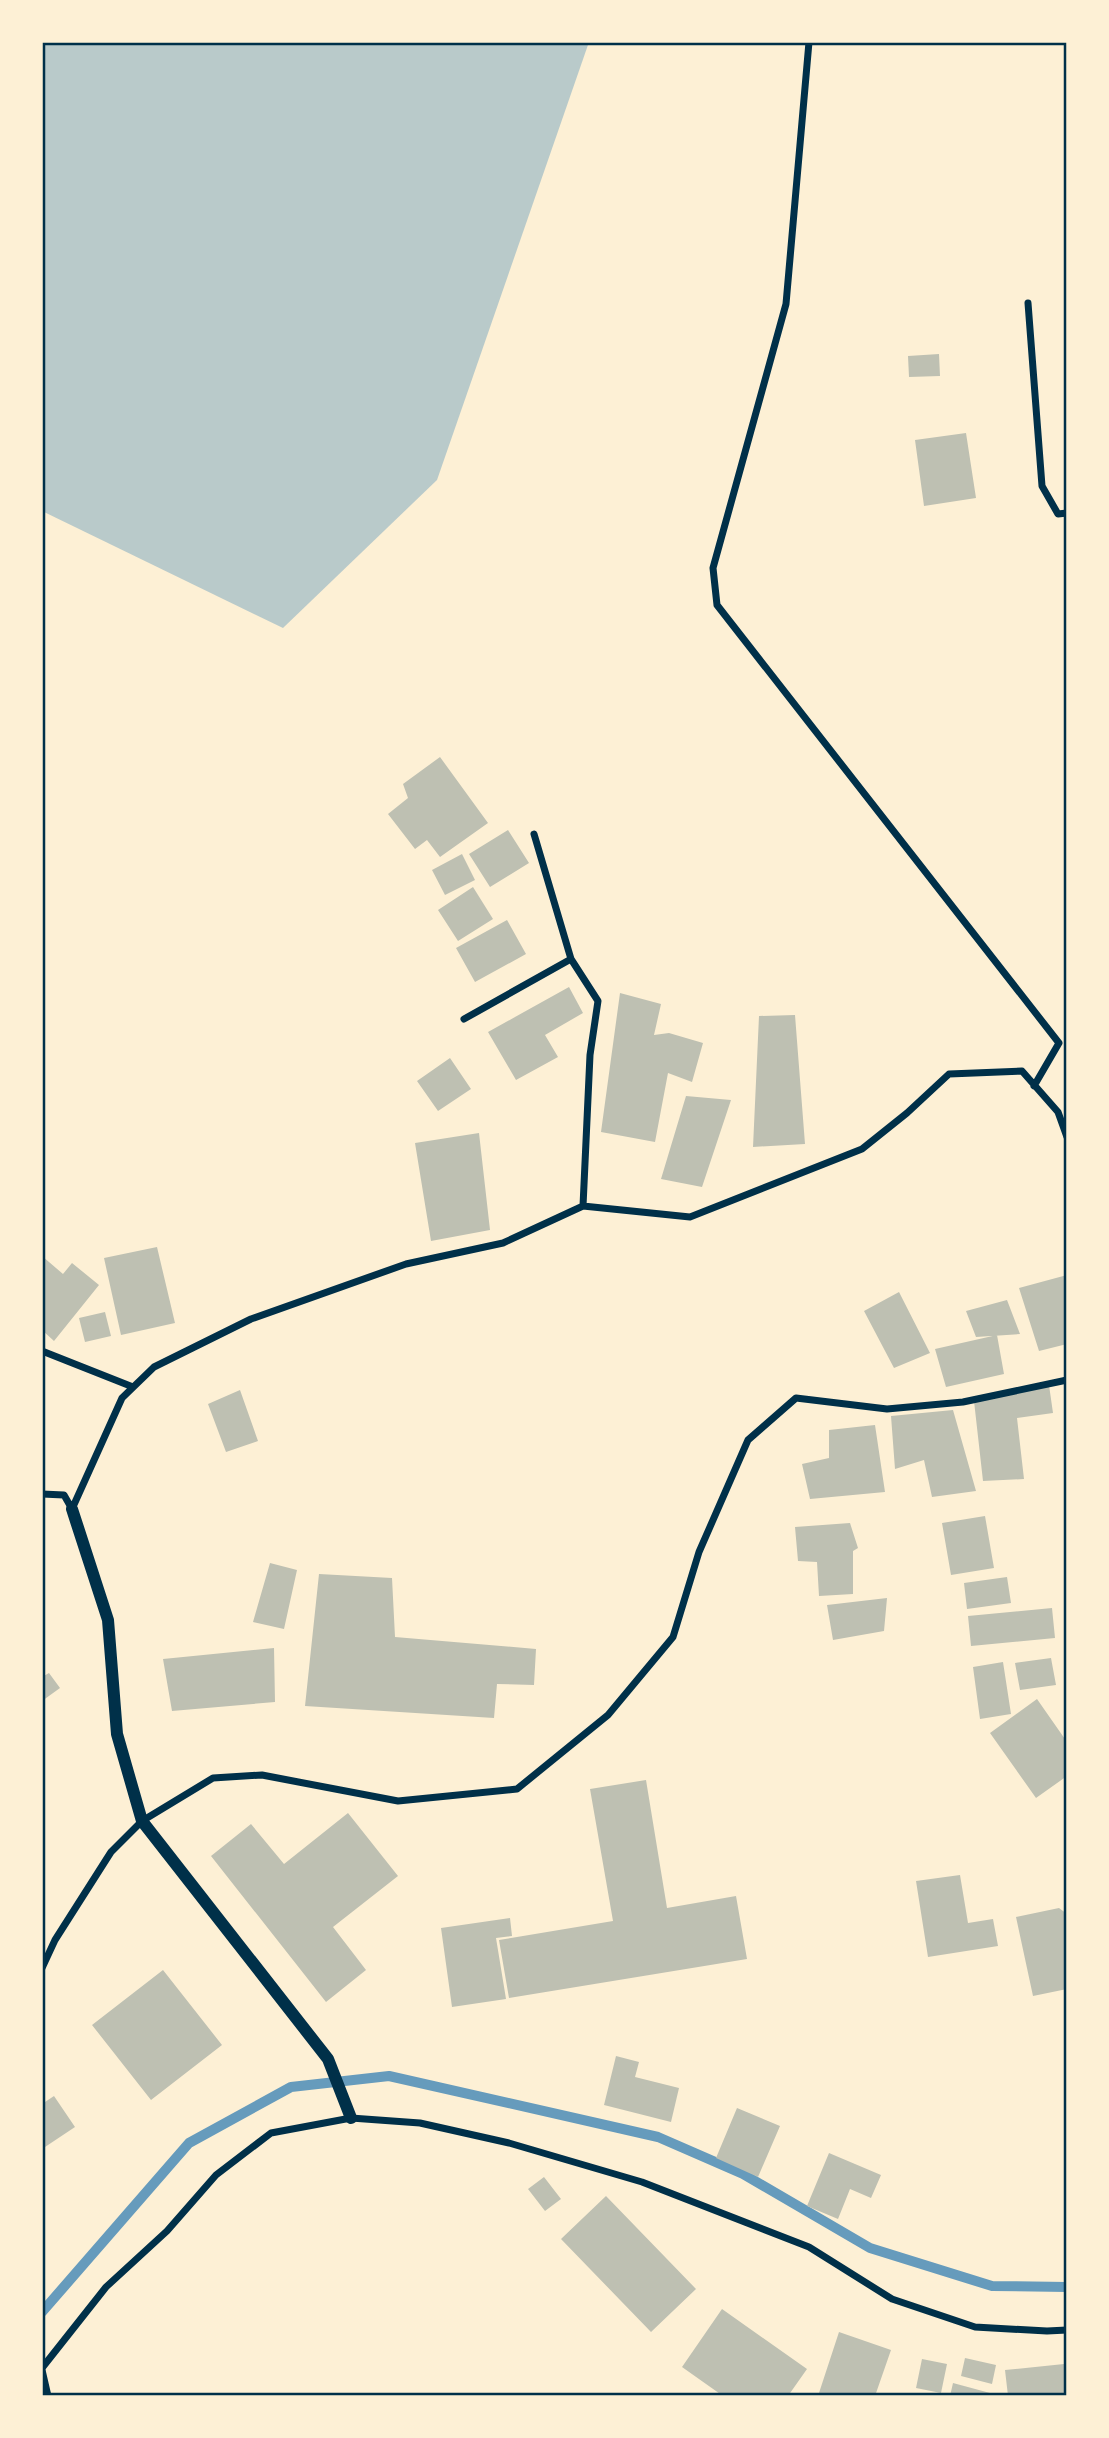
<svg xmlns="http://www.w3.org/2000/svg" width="1109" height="2438" font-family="Manrope,sans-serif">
	<rect width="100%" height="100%" fill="#fdf0d5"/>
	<path fill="#b9caca" d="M 42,42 L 589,42 L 437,480 L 283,628 L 42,511 Z"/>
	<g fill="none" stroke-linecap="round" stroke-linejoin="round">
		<path stroke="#669bbc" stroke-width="10" d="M 42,2312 L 189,2143 L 291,2087 L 389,2076 L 658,2137 L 743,2174 L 870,2248 L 992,2286 L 1067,2287"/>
	</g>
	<path fill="#bec0b2" d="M 939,354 L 940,376 L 909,377 L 908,356 Z
		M 966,433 L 976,498 L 924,506 L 915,440 Z
		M 440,757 L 488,823 L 440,857 L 427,840 L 415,849 L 388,814 L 408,798 L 403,784 Z
		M 508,830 L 529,863 L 490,887 L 469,854 Z
		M 462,854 L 475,880 L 445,895 L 432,870 Z
		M 473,887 L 493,919 L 458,941 L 438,910 Z
		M 507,920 L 526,954 L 475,982 L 456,948 Z
		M 569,987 L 583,1013 L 545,1035 L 558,1057 L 516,1080 L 488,1032 Z
		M 620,993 L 661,1004 L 654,1035 L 669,1033 L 703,1043 L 692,1082 L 668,1073 L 655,1142 L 601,1132 Z
		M 795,1015 L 805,1144 L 753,1147 L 759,1016 Z
		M 450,1058 L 471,1089 L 438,1111 L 417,1081 Z
		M 686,1096 L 731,1100 L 702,1187 L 661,1179 Z
		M 479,1133 L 490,1230 L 431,1241 L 415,1143 Z
		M 157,1247 L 175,1323 L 121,1335 L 104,1258 Z
		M 42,1256 L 63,1274 L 72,1263 L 99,1285 L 54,1341 L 42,1330 Z
		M 1067,1275 L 1067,1344 L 1039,1351 L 1019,1288 Z
		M 899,1292 L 930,1353 L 894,1368 L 864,1311 Z
		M 1007,1300 L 1020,1334 L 976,1337 L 966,1311 Z
		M 105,1312 L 111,1336 L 85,1342 L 79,1318 Z
		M 997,1335 L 1004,1374 L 946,1387 L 935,1349 Z
		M 1049,1385 L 1053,1413 L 1017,1418 L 1024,1479 L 983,1481 L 974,1401 Z
		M 240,1390 L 258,1441 L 226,1452 L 208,1404 Z
		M 953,1410 L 976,1491 L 932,1497 L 924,1460 L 895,1469 L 891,1416 Z
		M 875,1425 L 885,1492 L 810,1499 L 802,1464 L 829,1458 L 829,1430 Z
		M 985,1516 L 994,1568 L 951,1575 L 942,1523 Z
		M 850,1523 L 858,1548 L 853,1551 L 853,1594 L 819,1596 L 817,1562 L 798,1561 L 795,1527 Z
		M 270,1563 L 297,1570 L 284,1629 L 253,1622 Z
		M 319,1574 L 392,1578 L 395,1637 L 536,1649 L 534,1685 L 497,1684 L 494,1718 L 305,1706 Z
		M 1007,1577 L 1011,1603 L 967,1609 L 964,1583 Z
		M 887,1598 L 884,1631 L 833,1640 L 827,1605 Z
		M 1052,1608 L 1055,1638 L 971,1646 L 968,1616 Z
		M 274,1648 L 275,1702 L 172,1711 L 163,1659 Z
		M 1051,1658 L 1056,1685 L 1020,1690 L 1015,1663 Z
		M 1003,1662 L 1011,1714 L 980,1719 L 973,1667 Z
		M 49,1673 L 60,1688 L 42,1701 L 42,1677 Z
		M 1037,1699 L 1067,1742 L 1067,1776 L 1036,1798 L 990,1733 Z
		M 646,1780 L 667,1908 L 736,1896 L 747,1959 L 509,1998 L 499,1940 L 613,1921 L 590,1789 Z
		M 348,1813 L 398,1876 L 333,1927 L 366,1970 L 326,2002 L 211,1856 L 251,1824 L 284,1864 Z
		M 960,1875 L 968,1923 L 993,1919 L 998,1946 L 928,1957 L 916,1881 Z
		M 1059,1908 L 1067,1914 L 1067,1989 L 1033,1996 L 1016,1917 Z
		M 510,1918 L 512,1936 L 496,1938 L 506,1999 L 452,2007 L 441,1928 Z
		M 163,1970 L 222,2045 L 151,2100 L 92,2025 Z
		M 616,2056 L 639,2062 L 635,2077 L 679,2088 L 671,2122 L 604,2105 Z
		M 54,2096 L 75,2127 L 42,2149 L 42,2104 Z
		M 737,2108 L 780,2126 L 758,2177 L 716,2158 Z
		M 829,2153 L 881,2175 L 871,2198 L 850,2189 L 838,2219 L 807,2206 Z
		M 544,2177 L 561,2199 L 545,2211 L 528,2189 Z
		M 606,2196 L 696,2289 L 651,2332 L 561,2239 Z
		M 722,2309 L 807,2369 L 788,2396 L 723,2396 L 682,2367 Z
		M 839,2332 L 891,2350 L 875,2396 L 818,2396 Z
		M 965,2358 L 996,2365 L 992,2384 L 961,2376 Z
		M 922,2359 L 947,2364 L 941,2393 L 916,2388 Z
		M 1064,2364 L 1067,2396 L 1008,2396 L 1005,2370 Z
		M 953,2383 L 990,2393 L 989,2396 L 950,2396 Z"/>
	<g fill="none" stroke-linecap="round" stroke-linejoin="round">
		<path stroke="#003049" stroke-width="7" d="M 809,42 L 786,304 L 713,568 L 717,605 L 1059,1043 L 1034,1086
			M 1028,303 L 1042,486 L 1058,514 L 1067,513
			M 534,834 L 571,959 L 598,1001 L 590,1055 L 583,1206
			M 464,1019 L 571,959
			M 42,1351 L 133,1387
			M 42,1494 L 64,1495 L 72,1509
			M 72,1509 L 122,1398 L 154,1367 L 251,1319 L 406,1264 L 503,1243 L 583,1206 L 690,1217 L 862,1149 L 907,1113 L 949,1074 L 1022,1071 L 1058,1112 L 1067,1137
			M 42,1968 L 55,1940 L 111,1852 L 142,1821 L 213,1778 L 262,1775 L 398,1801 L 517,1789 L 608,1715 L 673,1637 L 699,1552 L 748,1440 L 796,1398 L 887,1409 L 963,1402 L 1067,1380
			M 42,2368 L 106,2287 L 167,2231 L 216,2175 L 271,2133 L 351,2118 L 420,2123 L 509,2143 L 642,2182 L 809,2247 L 892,2299 L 975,2327 L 1047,2331 L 1067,2330
			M 42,2370 L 48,2396"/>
		<path stroke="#003049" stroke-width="12" d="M 72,1509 L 108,1620 L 117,1734 L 142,1821 L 328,2059 L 351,2118"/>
	</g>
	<rect width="1109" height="2438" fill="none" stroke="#fdf0d5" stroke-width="88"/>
	<rect x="44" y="44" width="1021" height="2350" fill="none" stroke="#003049" stroke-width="2.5"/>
</svg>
